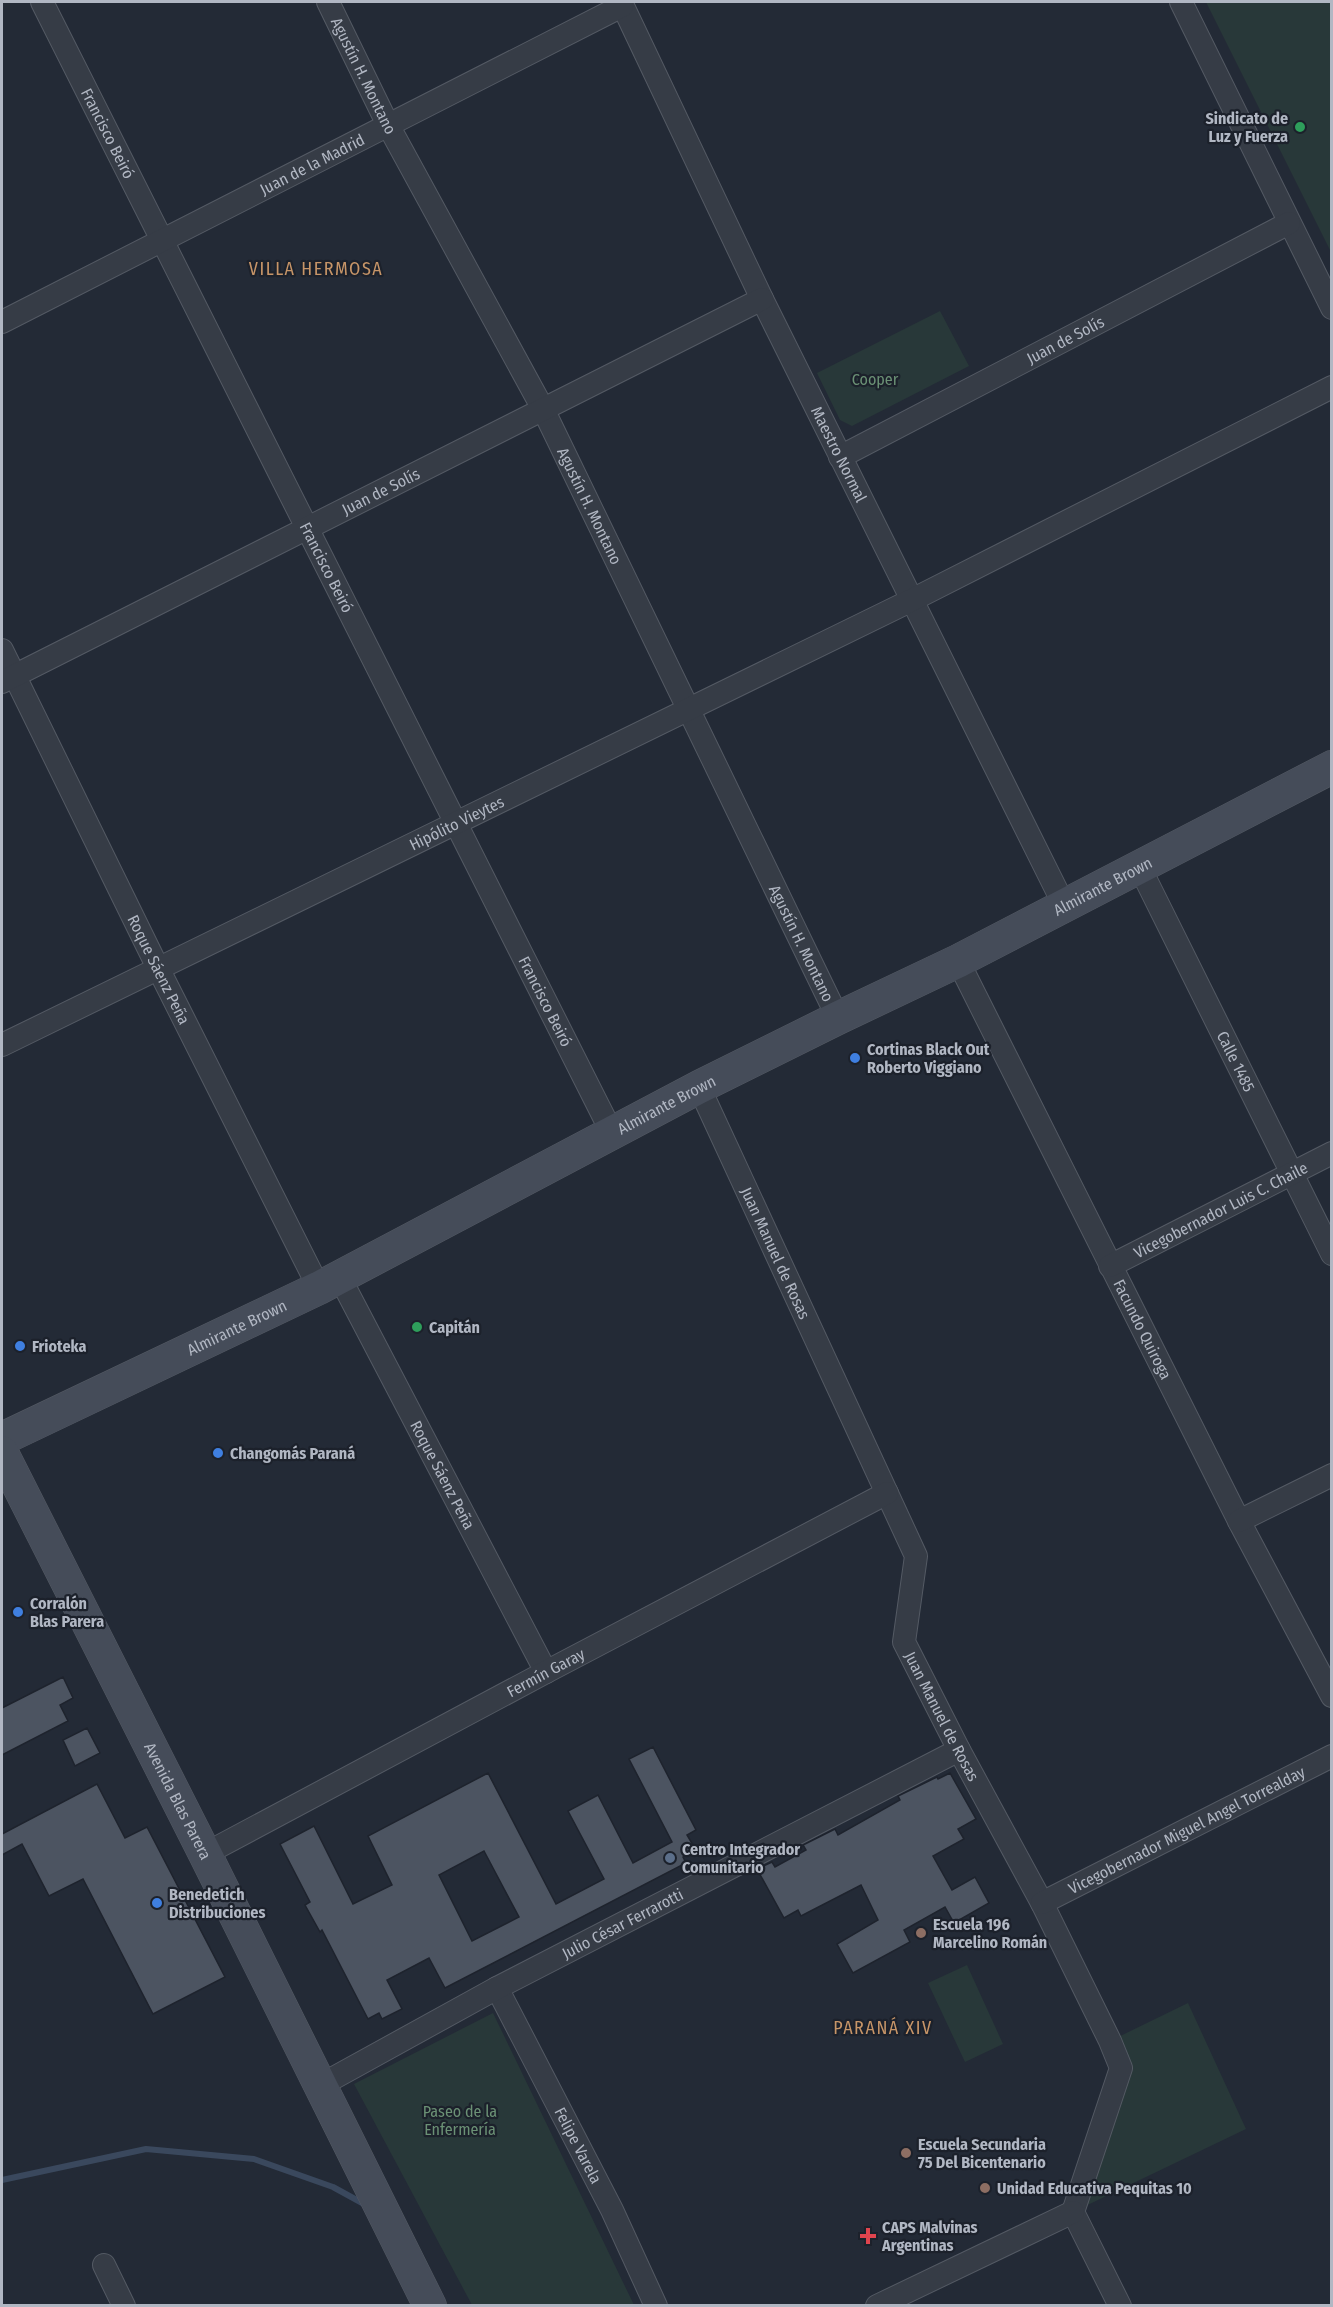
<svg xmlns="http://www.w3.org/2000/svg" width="1333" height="2307" font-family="'Fira Sans Condensed',sans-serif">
	<rect width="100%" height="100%" fill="#232a36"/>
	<path fill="#283839" d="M 1206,2 L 1331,2 L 1331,252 Z
		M 940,311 L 969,366 L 852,426 L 840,420 L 817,373 Z
		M 967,1965 L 1003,2044 L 965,2062 L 928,1983 Z
		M 1188,2003 L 1246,2129 L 1073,2212 L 1121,2068 L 1110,2041 Z
		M 493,2013 L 634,2305 L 472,2305 L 354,2084 Z"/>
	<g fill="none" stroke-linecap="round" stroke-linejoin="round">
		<path stroke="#3a485d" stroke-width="6" d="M 2,2180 L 146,2149 L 254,2159 L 333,2187 L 364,2204"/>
	</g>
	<path fill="#4c5461" stroke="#1e232d" stroke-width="1.5" fill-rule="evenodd" d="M 63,1677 L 73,1698 L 60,1705 L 68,1721 L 2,1755 L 2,1708 Z
		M 87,1728 L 100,1753 L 75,1766 L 63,1740 Z
		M 653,1747 L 696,1830 L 687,1835 L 696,1850 L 683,1857 L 686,1863 L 445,1988 L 429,1958 L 387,1980 L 402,2009 L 382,2019 L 379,2013 L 368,2019 L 322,1930 L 320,1932 L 305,1905 L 310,1902 L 280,1844 L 314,1826 L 353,1904 L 392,1885 L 368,1836 L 488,1773 L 556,1904 L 604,1879 L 568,1811 L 598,1795 L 633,1863 L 672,1842 L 629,1759 ZM 484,1851 L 519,1917 L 472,1941 L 439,1875 Z
		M 950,1773 L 976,1819 L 958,1829 L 964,1839 L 933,1856 L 952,1890 L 975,1877 L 989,1903 L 954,1923 L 945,1907 L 904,1930 L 910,1942 L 853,1973 L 837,1944 L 878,1920 L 861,1885 L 801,1916 L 798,1910 L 784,1918 L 757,1869 L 772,1862 L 775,1867 L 806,1850 L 803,1845 L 835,1829 L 838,1835 L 900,1800 L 898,1796 L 937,1777 L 938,1779 Z
		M 97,1784 L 125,1838 L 147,1827 L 225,1977 L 153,2014 L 83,1879 L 49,1896 L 22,1844 L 2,1855 L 2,1834 Z"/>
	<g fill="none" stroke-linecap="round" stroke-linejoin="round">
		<g stroke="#545a64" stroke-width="24">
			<g id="minor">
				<path id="s1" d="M 42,2 L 612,1133"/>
				<path id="s2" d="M 328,2 L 388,125 L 543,409 L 838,1018"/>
				<path id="s3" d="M 621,2 L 762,299 L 1064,905"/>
				<path d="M 1181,2 L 1332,308"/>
				<path id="s4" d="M 2,322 L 622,6"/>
				<path id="s5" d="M 840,457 L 1289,223"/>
				<path id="s6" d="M 2,650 L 158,968 L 319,1288"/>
				<path id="s7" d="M 2,682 L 762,299"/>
				<path id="s8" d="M 1139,866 L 1332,1254"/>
				<path id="s9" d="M 958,961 L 1239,1521 L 1332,1696"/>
				<path id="s10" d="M 2,1045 L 912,600 L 1332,387"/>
				<path id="s11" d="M 699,1087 L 916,1556 L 904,1642 L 959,1750 L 1042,1903 L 1110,2041 L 1121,2068 L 1073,2212 L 1120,2306"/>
				<path id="s12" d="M 1110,1266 L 1332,1153"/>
				<path id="s13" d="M 340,1278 L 546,1672"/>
				<path d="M 1239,1521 L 1332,1475"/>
				<path id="s14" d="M 205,1854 L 546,1672 L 887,1493"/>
				<path id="s15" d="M 1042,1903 L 1332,1756"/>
				<path id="s16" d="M 497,1988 L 612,2210 L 656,2306"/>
				<path id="s17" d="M 321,2085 L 497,1988 L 959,1750"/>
				<path d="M 104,2265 L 124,2306"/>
				<path d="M 877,2306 L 1073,2212"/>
			</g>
		</g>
		<g stroke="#545a64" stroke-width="34">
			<g id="secondary">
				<path id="s18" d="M 2,1439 L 319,1288 L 699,1087 L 838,1018 L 958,961 L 1332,767"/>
				<path id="s19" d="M 2,1453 L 205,1854 L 430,2306"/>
			</g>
		</g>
		<use href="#minor" stroke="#363c46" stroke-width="22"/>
		<use href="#secondary" stroke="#454c59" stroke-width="33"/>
	</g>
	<g fill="#2e9e5b" stroke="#1c212b" stroke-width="2">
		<circle cx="1300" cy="127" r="6"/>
		<circle cx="417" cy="1327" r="6"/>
	</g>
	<g fill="#3f7fe0" stroke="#1c212b" stroke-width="2">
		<circle cx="855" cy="1058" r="6"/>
		<circle cx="20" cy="1346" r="6"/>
		<circle cx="218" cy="1453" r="6"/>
		<circle cx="18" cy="1612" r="6"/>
		<circle cx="157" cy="1903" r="6"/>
	</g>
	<circle fill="#5c6f8a" stroke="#1c212b" stroke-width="2" cx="670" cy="1858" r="6"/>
	<g fill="#8d6e63" stroke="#1c212b" stroke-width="2">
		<circle cx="921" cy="1933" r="6"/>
		<circle cx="906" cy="2153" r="6"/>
		<circle cx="985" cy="2188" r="6"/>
	</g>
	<path fill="#e0444e" stroke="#1c212b" stroke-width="2" d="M865 2227h6v6h6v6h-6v6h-6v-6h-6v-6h6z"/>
	<g text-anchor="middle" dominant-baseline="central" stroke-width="4.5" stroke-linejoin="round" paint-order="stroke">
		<g font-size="16" fill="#b1b7c3" stroke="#1c212b">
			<text stroke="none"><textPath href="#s2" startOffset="82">Agustín H. Montano</textPath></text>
			<text stroke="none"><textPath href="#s1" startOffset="147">Francisco Beiró</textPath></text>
			<text stroke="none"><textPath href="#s4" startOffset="348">Juan de la Madrid</textPath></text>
			<text stroke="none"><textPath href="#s5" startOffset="254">Juan de Solís</textPath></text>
			<text stroke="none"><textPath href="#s3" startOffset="502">Maestro Normal</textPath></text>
			<text stroke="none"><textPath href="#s7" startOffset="424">Juan de Solís</textPath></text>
			<text stroke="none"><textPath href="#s2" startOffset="568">Agustín H. Montano</textPath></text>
			<text stroke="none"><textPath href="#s1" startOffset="633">Francisco Beiró</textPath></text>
			<text stroke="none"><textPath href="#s10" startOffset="506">Hipólito Vieytes</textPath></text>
			<text stroke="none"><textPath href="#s18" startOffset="1232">Almirante Brown</textPath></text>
			<text stroke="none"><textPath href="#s2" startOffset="1054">Agustín H. Montano</textPath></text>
			<text stroke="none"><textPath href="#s6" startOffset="356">Roque Sáenz Peña</textPath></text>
			<text stroke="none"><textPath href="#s1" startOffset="1119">Francisco Beiró</textPath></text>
			<text stroke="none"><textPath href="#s8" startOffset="218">Calle 1485</textPath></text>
			<text stroke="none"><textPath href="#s18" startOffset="744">Almirante Brown</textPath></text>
			<text stroke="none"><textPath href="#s12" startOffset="124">Vicegobernador Luis C. Chaile</textPath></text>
			<text stroke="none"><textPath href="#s11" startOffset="183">Juan Manuel de Rosas</textPath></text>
			<text stroke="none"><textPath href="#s18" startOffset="260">Almirante Brown</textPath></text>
			<text stroke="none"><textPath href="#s9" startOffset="412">Facundo Quiroga</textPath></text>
			<text stroke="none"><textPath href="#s13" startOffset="222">Roque Sáenz Peña</textPath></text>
			<text stroke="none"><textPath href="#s14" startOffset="386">Fermín Garay</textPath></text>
			<text stroke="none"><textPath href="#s11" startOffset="687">Juan Manuel de Rosas</textPath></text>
			<text stroke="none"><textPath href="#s19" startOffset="390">Avenida Blas Parera</textPath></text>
			<text stroke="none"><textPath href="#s15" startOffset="162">Vicegobernador Miguel Angel Torrealday</textPath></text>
			<text stroke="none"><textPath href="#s17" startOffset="342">Julio César Ferrarotti</textPath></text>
			<text stroke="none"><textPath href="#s16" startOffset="177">Felipe Varela</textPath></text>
		</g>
		<g font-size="16" font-weight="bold" fill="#b1b7c3" stroke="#1c212b" text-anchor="start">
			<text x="1288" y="118" text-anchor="end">Sindicato de<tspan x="1288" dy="18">Luz y Fuerza</tspan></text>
			<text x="867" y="1049">Cortinas Black Out<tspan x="867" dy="18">Roberto Viggiano</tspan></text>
			<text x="429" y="1327">Capitán</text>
			<text x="32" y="1346">Frioteka</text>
			<text x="230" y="1453">Changomás Paraná</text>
			<text x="30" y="1603">Corralón<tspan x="30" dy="18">Blas Parera</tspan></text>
			<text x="682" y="1849">Centro Integrador<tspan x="682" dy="18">Comunitario</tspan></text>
			<text x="169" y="1894">Benedetich<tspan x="169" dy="18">Distribuciones</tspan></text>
			<text x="933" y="1924">Escuela 196<tspan x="933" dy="18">Marcelino Román</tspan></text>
			<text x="918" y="2144">Escuela Secundaria<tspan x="918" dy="18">75 Del Bicentenario</tspan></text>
			<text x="997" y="2188">Unidad Educativa Pequitas 10</text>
			<text x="882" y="2227">CAPS Malvinas<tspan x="882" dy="18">Argentinas</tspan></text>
		</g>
		<g font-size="16" fill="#6b9175" stroke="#1c212b">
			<text x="875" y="379">Cooper</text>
			<text x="460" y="2111">Paseo de la<tspan x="460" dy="18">Enfermería</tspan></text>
		</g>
		<g font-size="18" letter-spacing="1.5" fill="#c79568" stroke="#1c212b">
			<text x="316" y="269">VILLA HERMOSA</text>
			<text x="883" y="2028">PARANÁ XIV</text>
		</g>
	</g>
	<rect width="1333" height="2307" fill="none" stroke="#b1b7c3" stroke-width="6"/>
</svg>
